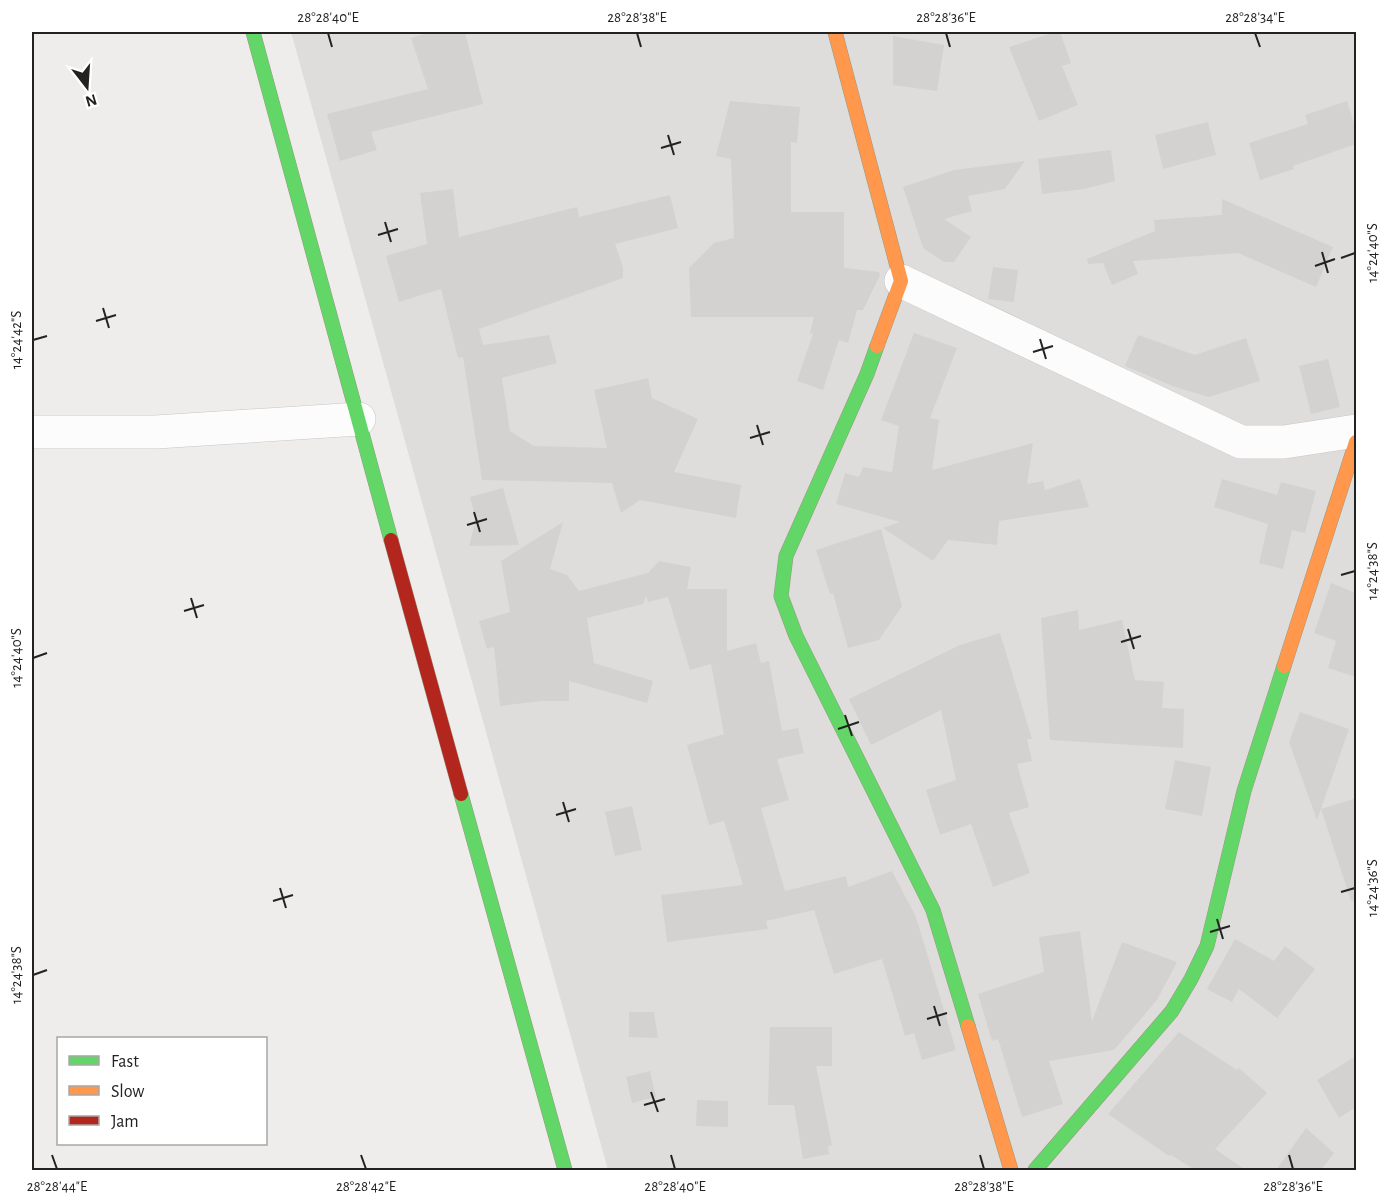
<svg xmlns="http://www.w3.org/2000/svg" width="1388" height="1202" font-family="'Alegreya Sans',sans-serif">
	<rect width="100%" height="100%" fill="#efedeb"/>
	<path fill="#dfdddc" d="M 291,32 L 1356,32 L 1356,1170 L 608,1170 Z"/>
	<path fill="#d4d2d0" d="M 431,32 L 465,32 L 483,104 L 371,132 L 377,150 L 340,161 L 327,114 L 428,89 L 411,38 Z
		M 1055,32 L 1060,32 L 1071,63 L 1062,66 L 1078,105 L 1039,121 L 1009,47 Z
		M 893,36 L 944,45 L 937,91 L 893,85 Z
		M 730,101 L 800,107 L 797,143 L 791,142 L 791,212 L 844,212 L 844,268 L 879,272 L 880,275 L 863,310 L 857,310 L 848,343 L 839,340 L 823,390 L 797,381 L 813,334 L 810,333 L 814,317 L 691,317 L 689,268 L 714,243 L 734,238 L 731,159 L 716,156 Z
		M 1347,101 L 1356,130 L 1356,144 L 1293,166 L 1294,169 L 1260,180 L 1249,143 L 1308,124 L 1305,115 Z
		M 1208,122 L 1216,155 L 1163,169 L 1155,135 Z
		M 1111,150 L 1115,181 L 1084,189 L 1042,194 L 1038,159 Z
		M 1025,161 L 1005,189 L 968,196 L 972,211 L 944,219 L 971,237 L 954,262 L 944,262 L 923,248 L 903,187 L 954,170 Z
		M 453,189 L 459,237 L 577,207 L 579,217 L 670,195 L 678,228 L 615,244 L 623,267 L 623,278 L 479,329 L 483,345 L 549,335 L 557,363 L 502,378 L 510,431 L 534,446 L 607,448 L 594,390 L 648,378 L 652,398 L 698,419 L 674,472 L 741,485 L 736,518 L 640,500 L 621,513 L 612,483 L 482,480 L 463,357 L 458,358 L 441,289 L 399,302 L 386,256 L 427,244 L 420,193 Z
		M 1222,199 L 1333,247 L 1316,287 L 1238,253 L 1133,261 L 1138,274 L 1112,285 L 1103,263 L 1088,264 L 1087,259 L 1155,231 L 1154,220 L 1222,215 Z
		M 993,267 L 1018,270 L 1014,302 L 988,299 Z
		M 914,333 L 957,348 L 930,418 L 939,420 L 932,470 L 1033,443 L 1027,484 L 1043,481 L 1045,490 L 1080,479 L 1089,507 L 999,521 L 997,545 L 948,540 L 933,561 L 883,528 L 900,522 L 836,504 L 845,473 L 859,477 L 863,467 L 892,472 L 899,426 L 881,420 Z
		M 1138,335 L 1195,355 L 1246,338 L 1260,381 L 1209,397 L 1175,387 L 1125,366 Z
		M 1328,359 L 1340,407 L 1311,414 L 1299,366 Z
		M 1222,479 L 1277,495 L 1281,482 L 1316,491 L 1305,533 L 1292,530 L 1283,569 L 1259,563 L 1268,524 L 1214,507 Z
		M 503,488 L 519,545 L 469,546 L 476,520 L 470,497 Z
		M 563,522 L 550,569 L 567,575 L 579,591 L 648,573 L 659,561 L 691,567 L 687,589 L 727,589 L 727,651 L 756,643 L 761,663 L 769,661 L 782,731 L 798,728 L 804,753 L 777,759 L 789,800 L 761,808 L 785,891 L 846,876 L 848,887 L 892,871 L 916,917 L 956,1050 L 922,1060 L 914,1033 L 905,1036 L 882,959 L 834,974 L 814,910 L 766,921 L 768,929 L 667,942 L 661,895 L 743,885 L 724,821 L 709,825 L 687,745 L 724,734 L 711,664 L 690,670 L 668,597 L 648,602 L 646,595 L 643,604 L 587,618 L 594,663 L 653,681 L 647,703 L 569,681 L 569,701 L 541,701 L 500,706 L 494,647 L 487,649 L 479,621 L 510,612 L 501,561 Z
		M 881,529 L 902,606 L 879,640 L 848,648 L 833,593 L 830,594 L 816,550 Z
		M 1331,583 L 1356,593 L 1356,677 L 1328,668 L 1336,641 L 1314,633 Z
		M 1078,610 L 1079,630 L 1122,620 L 1135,680 L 1164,682 L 1162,708 L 1184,709 L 1183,748 L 1050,740 L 1041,618 Z
		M 1000,633 L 1032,739 L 1027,739 L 1032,761 L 1017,764 L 1029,807 L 1009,813 L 1030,873 L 993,887 L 971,824 L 940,835 L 926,790 L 956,780 L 941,710 L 871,745 L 849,699 L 960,645 Z
		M 1300,712 L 1349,729 L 1317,820 L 1289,742 Z
		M 1175,760 L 1211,767 L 1202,816 L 1165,809 Z
		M 1356,798 L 1356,900 L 1351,901 L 1321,809 Z
		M 632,806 L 642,850 L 615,856 L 605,812 Z
		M 1080,931 L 1092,1021 L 1122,942 L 1177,962 L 1157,1000 L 1114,1050 L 1049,1061 L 1063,1104 L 1022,1117 L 998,1039 L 992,1041 L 978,994 L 1044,972 L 1039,937 Z
		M 1235,939 L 1274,961 L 1285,946 L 1315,969 L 1277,1018 L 1239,989 L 1232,1002 L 1207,989 Z
		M 629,1012 L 654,1012 L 658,1038 L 629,1037 Z
		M 770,1027 L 832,1027 L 832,1066 L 816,1066 L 832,1145 L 828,1146 L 829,1154 L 803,1159 L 794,1105 L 768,1105 Z
		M 1179,1032 L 1237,1070 L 1239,1068 L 1267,1093 L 1215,1149 L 1246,1170 L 1195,1170 L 1171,1155 L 1169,1156 L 1108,1114 Z
		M 1356,1056 L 1356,1107 L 1339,1118 L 1317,1080 Z
		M 650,1071 L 656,1097 L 632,1103 L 626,1077 Z
		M 697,1100 L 728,1101 L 728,1127 L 696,1126 Z
		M 1306,1128 L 1334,1153 L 1321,1170 L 1276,1170 Z"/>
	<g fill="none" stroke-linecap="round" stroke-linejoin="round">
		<g stroke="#c7c6c5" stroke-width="34">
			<path id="street" d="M 901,281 L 1241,442 L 1284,442 L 1356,431
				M 32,432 L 156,432 L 359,419"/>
		</g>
		<g stroke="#999982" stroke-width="15">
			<path id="fast" d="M 253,32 L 391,540
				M 877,346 L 867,374 L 786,556 L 781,596 L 796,636 L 933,910 L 968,1026
				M 461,794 L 565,1170
				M 1035,1170 L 1172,1011 L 1191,979 L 1207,946 L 1244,791 L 1284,666"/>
		</g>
		<g stroke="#999982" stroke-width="15">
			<path id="slow" d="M 835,32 L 901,281 L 877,346
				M 1284,666 L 1356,442
				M 968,1026 L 1011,1170"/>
		</g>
		<g stroke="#999982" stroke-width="15">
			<path id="jam" d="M 391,540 L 461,794"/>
		</g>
		<use href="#street" stroke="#fdfcfc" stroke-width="33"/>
		<use href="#fast" stroke="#63d668" stroke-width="14"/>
		<use href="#slow" stroke="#ff974d" stroke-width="14"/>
		<use href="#jam" stroke="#b3261e" stroke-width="14"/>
	</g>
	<path fill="none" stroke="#222" stroke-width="2" d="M 328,33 L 332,47M 637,33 L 641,47M 946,33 L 950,47M 1255,33 L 1260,47M 668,135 L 674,155M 661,148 L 681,142M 385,222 L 391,242M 378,235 L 398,229M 1322,252 L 1328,273M 1341,258 L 1355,253M 1315,266 L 1335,259M 103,308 L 109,328M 96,321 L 116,315M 1040,339 L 1046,359M 33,340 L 47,336M 1033,352 L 1053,346M 757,425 L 763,445M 750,438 L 770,432M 474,512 L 480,532M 467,525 L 487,519M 1341,575 L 1355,571M 191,598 L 197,618M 184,611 L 204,605M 1128,629 L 1134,649M 1121,642 L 1141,636M 33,658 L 47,653M 845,715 L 852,736M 838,729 L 859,722M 563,802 L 569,822M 556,815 L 576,809M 280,888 L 286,908M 1341,892 L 1355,888M 273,901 L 293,895M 1217,919 L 1223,939M 1210,932 L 1230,926M 33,975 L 47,970M 934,1006 L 940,1026M 927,1019 L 947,1013M 651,1092 L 658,1112M 644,1105 L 665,1099M 52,1155 L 57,1169M 361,1155 L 366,1169M 671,1155 L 675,1169M 980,1155 L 984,1169M 1289,1155 L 1293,1169"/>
	<rect width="1388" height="1202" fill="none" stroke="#ffffff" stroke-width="66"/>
	<rect x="57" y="1037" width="210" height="108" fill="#ffffff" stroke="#a7a7a7" stroke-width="1.5"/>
	<rect x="69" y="1056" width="30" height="9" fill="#63d668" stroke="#a7a7a7" stroke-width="1.5"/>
	<text x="111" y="1067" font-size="18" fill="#222222">Fast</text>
	<rect x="69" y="1086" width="30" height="9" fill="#ff974d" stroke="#a7a7a7" stroke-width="1.5"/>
	<text x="111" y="1097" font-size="18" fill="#222222">Slow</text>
	<rect x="69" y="1116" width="30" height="9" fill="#b3261e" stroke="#a7a7a7" stroke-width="1.5"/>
	<text x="111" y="1127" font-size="18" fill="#222222">Jam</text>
	<g transform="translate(87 87) rotate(163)" stroke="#ffffff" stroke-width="4.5" paint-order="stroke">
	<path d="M0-4.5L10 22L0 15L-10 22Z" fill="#222222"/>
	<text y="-9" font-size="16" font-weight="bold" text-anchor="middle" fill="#222222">N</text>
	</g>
	<rect x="33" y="33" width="1322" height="1136" fill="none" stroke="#222" stroke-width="2"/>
	<g font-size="15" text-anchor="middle" fill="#222">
		<text x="328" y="22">28°28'40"E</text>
		<text x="637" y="22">28°28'38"E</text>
		<text x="946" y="22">28°28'36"E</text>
		<text x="1255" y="22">28°28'34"E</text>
		<text transform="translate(1372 253) rotate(-90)" y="5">14°24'40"S</text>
		<text transform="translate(16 340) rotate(-90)" y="5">14°24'42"S</text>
		<text transform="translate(1372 571) rotate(-90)" y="5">14°24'38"S</text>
		<text transform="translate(16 658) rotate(-90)" y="5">14°24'40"S</text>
		<text transform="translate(1372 888) rotate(-90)" y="5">14°24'36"S</text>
		<text transform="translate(16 975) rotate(-90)" y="5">14°24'38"S</text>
		<text x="57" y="1191">28°28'44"E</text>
		<text x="366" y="1191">28°28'42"E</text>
		<text x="675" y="1191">28°28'40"E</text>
		<text x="984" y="1191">28°28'38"E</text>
		<text x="1293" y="1191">28°28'36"E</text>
	</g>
</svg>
